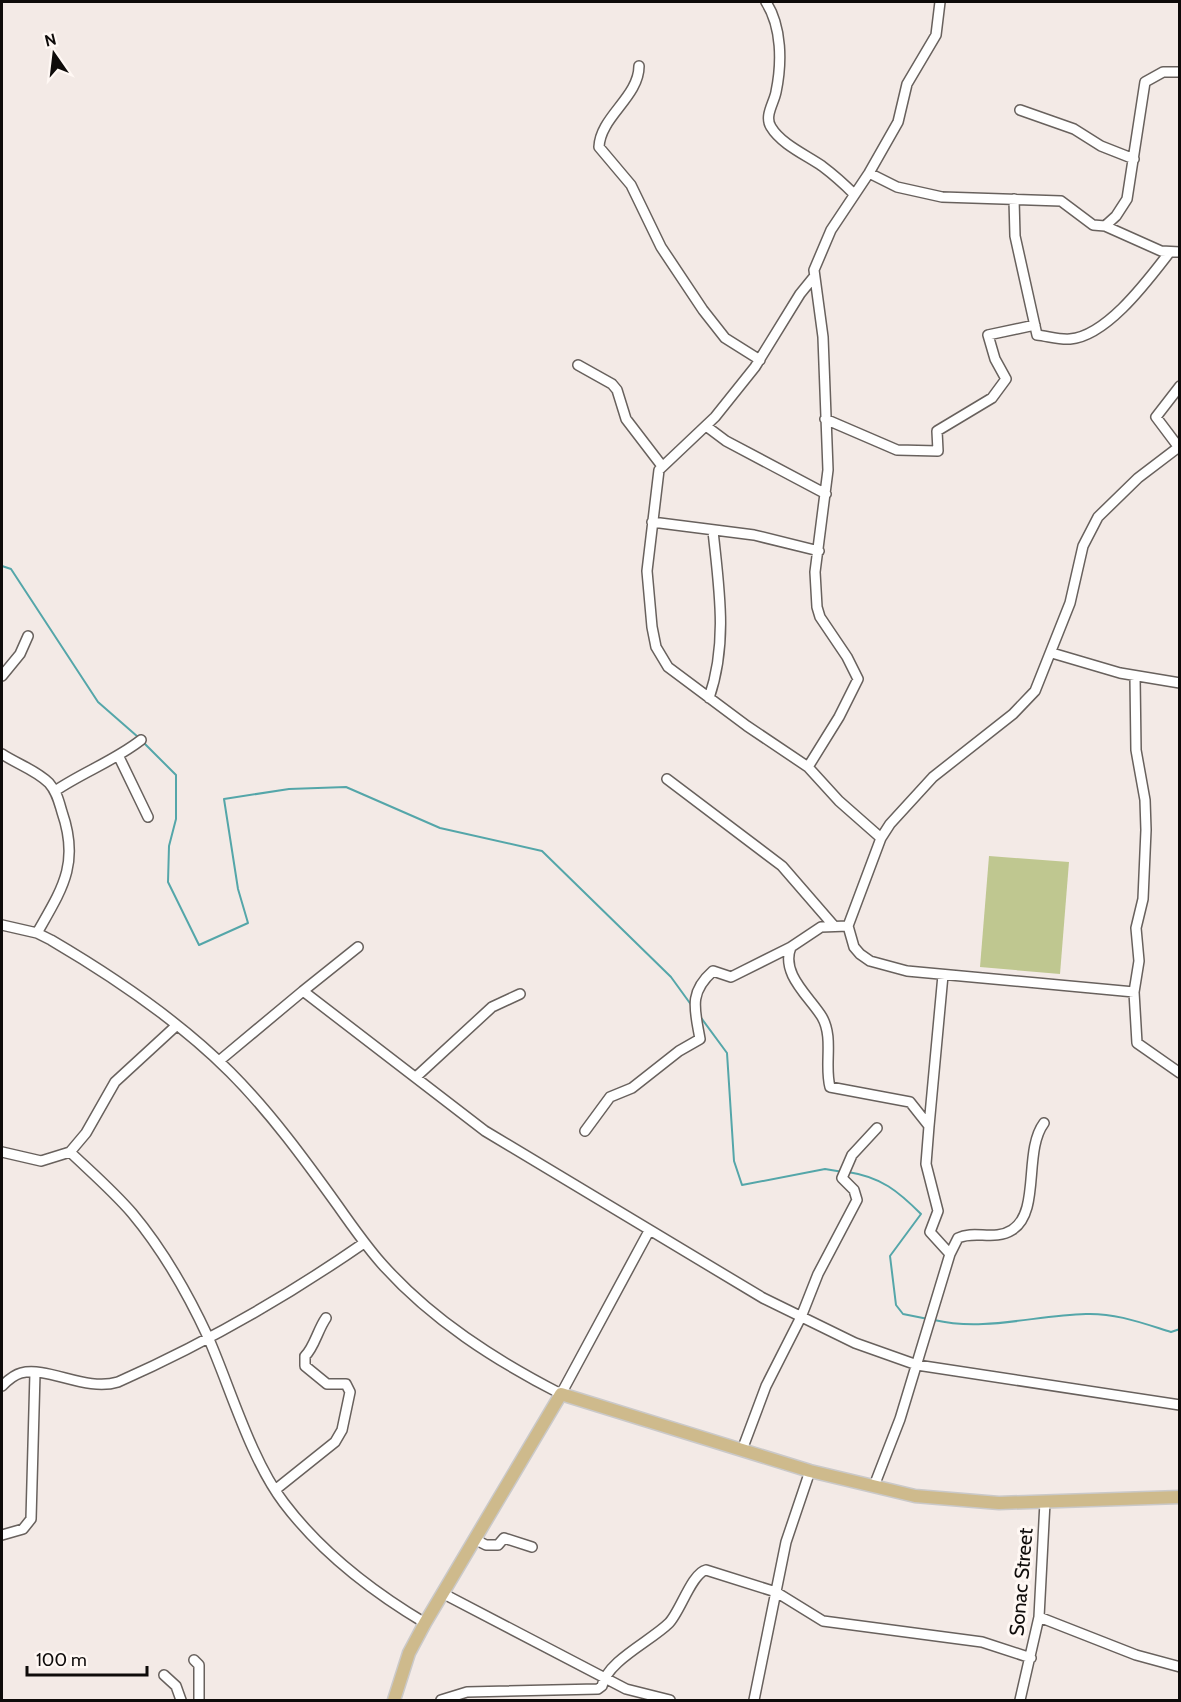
<svg xmlns="http://www.w3.org/2000/svg" width="1181" height="1702" font-family="Cabin,sans-serif">
	<rect width="100%" height="100%" fill="#f3eae6"/>
	<path fill="#bfc790" d="M 989,856 L 1069,862 L 1060,974 L 980,967 Z"/>
	<g fill="none" stroke-linecap="round" stroke-linejoin="round">
		<path stroke="#54a6a9" stroke-width="2" d="M 2,566 L 11,569 L 98,702 L 138,737
			M 142,741 L 176,775 L 176,819 L 169,846 L 168,882 L 199,945 L 248,923 L 238,889 L 224,799 L 289,789 L 346,787 L 440,828 L 542,851 L 671,977 L 692,1006
			M 699,1015 L 727,1053 L 734,1161 L 742,1185 L 825,1169 L 843,1172
			M 848,1172 C 881,1177 898,1191 921,1214 L 890,1256 L 896,1305 L 903,1314 L 928,1319
			M 934,1320 C 985,1332 1035,1315 1086,1314 C 1116,1313 1142,1323 1171,1332 L 1180,1329"/>
		<g stroke="#68615d" stroke-width="12">
			<path id="minor" d="M 766,2 C 782,27 782,63 776,92 C 774,103 764,116 771,127 C 781,144 806,155 822,166 C 834,175 844,184 854,194
				M 639,66 C 639,97 600,117 599,147 L 631,185 L 661,247 L 703,310 L 725,338 L 760,360
				M 1020,110 L 1074,129 L 1101,146 L 1134,159
				M 869,173 L 897,187 L 942,197 L 1061,201 L 1093,225 L 1105,226 L 1161,251 L 1180,252
				M 1014,199 L 1015,236 L 1037,335 C 1047,336 1060,340 1070,339 C 1107,336 1148,280 1169,253
				M 1105,226 L 1116,216 L 1127,199 L 1145,82 L 1163,72 L 1180,72
				M 578,365 L 612,384 L 617,390 L 626,419 L 662,466
				M 1180,386 L 1156,417 L 1180,449
				M 825,419 L 897,450 L 938,451 L 937,431 L 992,398 L 1006,379 L 995,359 L 988,335 L 1035,325
				M 706,426 L 726,441 L 826,494
				M 1180,446 L 1138,478 L 1098,517 L 1083,546 L 1070,603 L 1035,691 L 1013,714 L 933,777 L 890,824 L 881,838 L 848,926 L 854,947 L 860,954 L 870,961 L 907,971 L 1134,992 L 1137,1043 L 1180,1073
				M 652,522 L 754,535 L 819,551
				M 1052,653 L 1120,673 L 1180,683
				M 2,676 L 20,654 L 28,636
				M 709,698 C 728,643 719,588 713,531
				M 2,754 C 17,764 36,770 49,783 C 57,792 59,802 62,812 C 80,864 62,889 37,933
				M 119,757 L 148,817
				M 808,767 L 747,726 L 668,667 L 656,647 L 652,627 L 647,571 L 659,470 L 715,417 L 755,367 L 800,294 L 813,278
				M 667,779 L 782,866 L 834,926
				M 55,791 C 83,772 114,761 141,740
				M 881,838 L 839,801 L 808,767 L 839,717 L 858,679 L 847,657 L 820,617 L 817,607 L 815,572 L 828,470 L 823,337 L 814,270 L 831,230 L 869,173 L 898,122 L 907,84 L 936,35 L 940,2
				M 2,925 L 37,933 L 51,940 C 114,977 178,1020 230,1072 C 270,1112 305,1160 338,1206 C 352,1226 366,1246 382,1264 C 432,1320 495,1360 561,1394 L 649,1231
				M 848,926 L 821,927 L 791,947 C 780,974 810,997 822,1017 C 834,1038 824,1065 830,1087 L 910,1102 L 929,1126 L 926,1164 L 938,1211 L 930,1232 L 950,1254
				M 303,991 L 358,947
				M 1134,992 L 1139,961 L 1136,928 L 1143,899 L 1146,830 L 1145,800 L 1136,750 L 1135,677
				M 177,1025 L 115,1082 L 86,1133 L 70,1152 C 91,1172 113,1191 132,1213 C 163,1250 188,1294 208,1337 C 230,1387 251,1460 284,1503 C 321,1552 373,1592 425,1623
				M 219,1061 L 303,991 L 485,1131 L 763,1298 L 855,1343 L 917,1365 L 1180,1405
				M 416,1077 L 492,1007 L 520,994
				M 929,1126 L 943,975
				M 585,1131 L 610,1097 L 632,1088 L 679,1051 L 700,1039 C 695,1010 688,993 713,971 L 731,977 L 791,947
				M 2,1152 L 41,1161 L 70,1152
				M 2,1386 C 7,1381 13,1375 21,1373 C 48,1366 86,1392 118,1382 C 204,1344 286,1297 364,1243
				M 742,1450 L 766,1386 L 801,1317 L 818,1274 L 857,1200 L 854,1190 L 842,1178 L 852,1155 L 877,1128
				M 874,1486 L 900,1419 L 950,1254 L 958,1238 C 974,1230 995,1241 1012,1230 C 1041,1212 1023,1151 1044,1123
				M 275,1490 L 335,1442 L 342,1430 L 350,1392 L 346,1384 L 327,1384 L 305,1366 L 305,1356 C 314,1348 318,1329 326,1318
				M 2,1535 L 23,1529 L 31,1519 L 35,1373
				M 474,1539 L 486,1545 L 498,1545 L 504,1538 L 532,1547
				M 442,1593 L 626,1689 L 670,1700
				M 1039,1617 L 1136,1655 L 1180,1667
				M 194,1660 L 199,1665 L 199,1700
				M 164,1675 L 176,1686 L 181,1700
				M 441,1700 L 467,1692 L 598,1689 L 602,1686 C 607,1661 651,1641 669,1623 C 680,1612 692,1573 706,1570 L 776,1592 L 823,1621 L 982,1642 L 1031,1658
				M 754,1700 L 786,1542 L 810,1471
				M 1020,1700 L 1039,1617 L 1045,1502"/>
		</g>
		<g stroke="#cac9c9" stroke-width="15">
			<path id="major" d="M 394,1700 L 409,1653 L 425,1623 L 561,1394 L 810,1471 L 915,1496 L 999,1503 L 1180,1497"/>
		</g>
		<use href="#minor" stroke="#fff" stroke-width="9"/>
		<use href="#major" stroke="#ceba8c" stroke-width="12"/>
	</g>
	<g text-anchor="middle" dominant-baseline="central" stroke-width="6" stroke-linejoin="round" paint-order="stroke">
		<g font-size="20" fill="#0e0b0a" stroke="#fff8f4">
			<text transform="translate(1021 1582) rotate(-85)">Sonac Street</text>
		</g>
	</g>
	<rect width="1181" height="1702" fill="none" stroke="#0e0b0a" stroke-width="6"/>
	<g transform="translate(54 54) rotate(346)" stroke="#fff8f4" stroke-width="4.5" paint-order="stroke">
	<path d="M0-4.5L10 22L0 15L-10 22Z" fill="#0e0b0a"/>
	<text y="-9" font-size="16" font-weight="bold" text-anchor="middle" fill="#0e0b0a">N</text>
	</g>
	<path d="M27 1666v9h120v-9" fill="none" stroke="#0e0b0a" stroke-width="3"/>
	<text x="36" y="1666" font-size="18" fill="#0e0b0a" stroke="#fff8f4" stroke-width="4.5" paint-order="stroke">100 m</text>
</svg>
